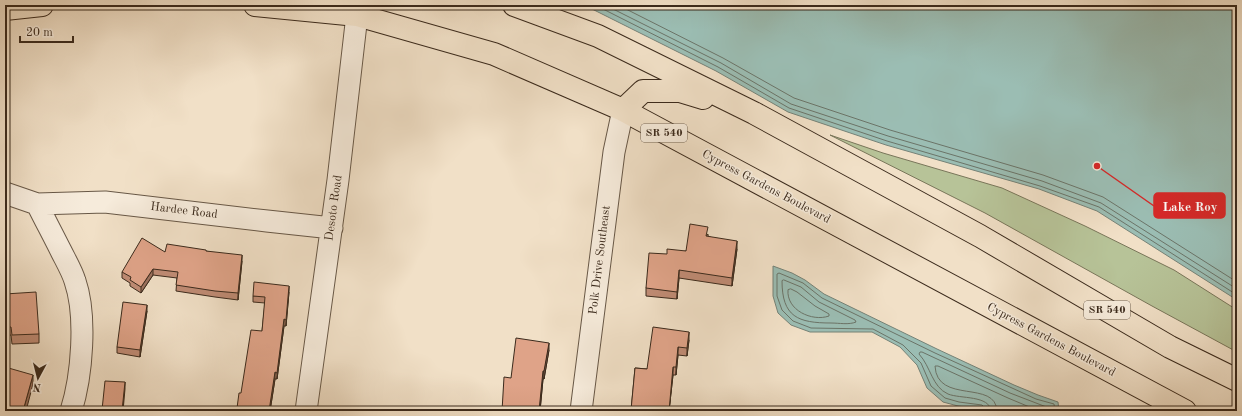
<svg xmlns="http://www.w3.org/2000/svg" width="1242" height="416" font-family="'Old Standard TT',serif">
	<rect width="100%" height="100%" fill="#f1e0c7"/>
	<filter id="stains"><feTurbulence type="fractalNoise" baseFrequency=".005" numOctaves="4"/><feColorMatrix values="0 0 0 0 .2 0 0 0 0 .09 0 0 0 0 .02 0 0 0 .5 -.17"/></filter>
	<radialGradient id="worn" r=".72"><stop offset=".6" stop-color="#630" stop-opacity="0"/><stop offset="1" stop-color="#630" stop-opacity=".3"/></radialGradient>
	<path fill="#b7c398" stroke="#79765a" d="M 830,135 L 883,153 L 1002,188 L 1085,226 L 1174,270 L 1237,310 L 1237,352 L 1152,306 L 985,213 Z"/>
	<path fill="#9bbdb3" stroke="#758277" d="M 591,5 L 1237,5 L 1237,300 L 1097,211 L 1039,189 L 886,145 L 788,112 L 716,71 L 592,9 Z
		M 773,266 L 792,273 L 805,280 L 824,294 L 937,349 L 1014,385 L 1038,395 L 1058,402 L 1059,411 L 995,411 L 958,406 L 943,402 L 927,388 L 917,365 L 900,347 L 872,332 L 810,332 L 791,325 L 778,313 L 773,296 Z"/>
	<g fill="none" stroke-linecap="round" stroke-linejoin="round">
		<path stroke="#6b7468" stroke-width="1" d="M 595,5 L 718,67 L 789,108 L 887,141 L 1040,186 L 1099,207 L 1237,295
			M 605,5 L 721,63 L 791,104 L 888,136 L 1042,181 L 1101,203 L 1237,289
			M 618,5 L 723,58 L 794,98 L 890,130 L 1043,175 L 1103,197 L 1237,282
			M 784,280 L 801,287 L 819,302 L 855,320 L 856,322 C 849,325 839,323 831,323 C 798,323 782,317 782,281 Z
			M 791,289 L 797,292 L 815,306 L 829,314 L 829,316 C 812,322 786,310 788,290 Z
			M 986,411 L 985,408 L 982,405 L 959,402 L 945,398 L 931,386 L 921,363 L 903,345 L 873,329 L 811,328 L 793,321 L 782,310 L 777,296 L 777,274 L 779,273 L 803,283 L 822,298 L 935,353 L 1012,388 L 1036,399 L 1054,404 L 1055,411
			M 991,411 C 990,395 960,399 948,394 C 932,387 931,367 919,354 L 920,352 L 922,352 L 1010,393 L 1049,408 L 1050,411
			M 997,411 C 996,379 937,405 935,366 L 938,366 L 1008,398 L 1039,411"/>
		<g stroke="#685847" stroke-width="23">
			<path id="minor" d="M 5,193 L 37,204 C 45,220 53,235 61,251 C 66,261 72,271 75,281 C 87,316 82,376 71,411
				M 37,204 L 105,202 L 267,221 L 332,228
				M 306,411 L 338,180 L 357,15 L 356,5
				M 581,411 L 614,152 L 623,110"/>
		</g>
		<g stroke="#3b2a1c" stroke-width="24">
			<path id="major" d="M 255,5 L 357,15 L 494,54 L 623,110 L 1185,411
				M 514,5 L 598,36 L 754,113 L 980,236 L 1170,347 L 1237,380
				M 5,9 L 42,5
				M 623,110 L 643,91 L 680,91 L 703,98"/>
		</g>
		<use href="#minor" stroke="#f6ebdb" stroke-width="21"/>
		<use href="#major" stroke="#f1e0c7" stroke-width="22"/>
	</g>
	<path fill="#c08c75" stroke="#3b2a1c" d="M 708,234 L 708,236 L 737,249 L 732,286 L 679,278 L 677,299 L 646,296 L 646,288 L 667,254 L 686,251 Z
		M 206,251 L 242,261 L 238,300 L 215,297 L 176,291 L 177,278 L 153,275 L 141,293 L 130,286 L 130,283 L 122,278 L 122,272 L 165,252 Z
		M 289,292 L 286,326 L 284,326 L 277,379 L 275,379 L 270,411 L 229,411 L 237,408 L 262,331 L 265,303 L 253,302 L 253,296 Z
		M 5,294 L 39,334 L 39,343 L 12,344 L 11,335 L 5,336 Z
		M 147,311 L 140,357 L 117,353 L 117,347 Z
		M 689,340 L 687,356 L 678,355 L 676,375 L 673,375 L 669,411 L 631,411 L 635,368 L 647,369 Z
		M 549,350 L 544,379 L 543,379 L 540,411 L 502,411 L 511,378 Z"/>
	<path fill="#9c725f" stroke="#3b2a1c" d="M 737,241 L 737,249 L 732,286 L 732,278 Z
		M 242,255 L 242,261 L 238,300 L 238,293 Z
		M 153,269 L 153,275 L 141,293 L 141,287 Z
		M 679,270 L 679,278 L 677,299 L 677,292 Z
		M 289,286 L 289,292 L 286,326 L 286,320 Z
		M 147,305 L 147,311 L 140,357 L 140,350 Z
		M 284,319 L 284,326 L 277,379 L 277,373 Z
		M 689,332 L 689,340 L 687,356 L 687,348 Z
		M 549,343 L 549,350 L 544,379 L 544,371 Z
		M 678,347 L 678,355 L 676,375 L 676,367 Z
		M 673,367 L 673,375 L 669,411 Z
		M 543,371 L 543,379 L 540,411 L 539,411 Z
		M 275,372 L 275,379 L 270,411 L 269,411 Z
		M 33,375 L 33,384 L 26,411 L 23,411 Z
		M 125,382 L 125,389 L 123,411 L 122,411 Z"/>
	<path fill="#dfa388" stroke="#3b2a1c" d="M 690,224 L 708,227 L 706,236 L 737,241 L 732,278 L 679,270 L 677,292 L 646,288 L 649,253 L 667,254 L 667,249 L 686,251 Z
		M 142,238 L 165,252 L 167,244 L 206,250 L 206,251 L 242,255 L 238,293 L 215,291 L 176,285 L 178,272 L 153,269 L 141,287 L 130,280 L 131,277 L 122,272 Z
		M 254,282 L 289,286 L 286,320 L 284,319 L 277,373 L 275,372 L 269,411 L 229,411 L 229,407 L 237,408 L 239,393 L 241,393 L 251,330 L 262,331 L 265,297 L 253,296 Z
		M 36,292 L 39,334 L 12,335 L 11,327 L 5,327 L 5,294 Z
		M 123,302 L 147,305 L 140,350 L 117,347 Z
		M 653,327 L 689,332 L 687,348 L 678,347 L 676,367 L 673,367 L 669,411 L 637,411 L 631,410 L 635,368 L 647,369 Z
		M 516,338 L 549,343 L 544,371 L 543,371 L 539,411 L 502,411 L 504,377 L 511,378 Z
		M 5,367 L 33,375 L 23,411 L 5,411 Z
		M 105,381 L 125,382 L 122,411 L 102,410 Z"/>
	<g text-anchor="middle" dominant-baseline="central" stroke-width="3" stroke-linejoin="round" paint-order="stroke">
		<g fill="#f6ebdb" stroke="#736455" stroke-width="1">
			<rect x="641" y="124" width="46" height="18" rx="3"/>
			<rect x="1084" y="301" width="46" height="18" rx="3"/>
		</g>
		<g font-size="11" font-weight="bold" fill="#3b2a1c">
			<text x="664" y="133">SR 540</text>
			<text x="1107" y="310">SR 540</text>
		</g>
		<g font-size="12" fill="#3b2a1c" stroke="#f6ebdb">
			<text transform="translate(766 187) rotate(28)">Cypress Gardens Boulevard</text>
			<text transform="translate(334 208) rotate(-82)">Desoto Road</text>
			<text transform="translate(184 211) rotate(7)">Hardee Road</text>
			<text transform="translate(600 260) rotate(-83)">Polk Drive Southeast</text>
			<text transform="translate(1051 340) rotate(28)">Cypress Gardens Boulevard</text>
		</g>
	</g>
	<path fill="none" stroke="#d62828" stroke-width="1.5" d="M1097 166L1154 206"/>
	<circle fill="#d62828" stroke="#f6ebdb" stroke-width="1.5" cx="1097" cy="166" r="4"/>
	<rect fill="#d62828" stroke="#d62828" stroke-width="1.5" x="1154" y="193" width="71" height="25" rx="4"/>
	<g font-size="13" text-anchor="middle" font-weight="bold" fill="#fff">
		<text x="1190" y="211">Lake Roy</text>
	</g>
	<rect width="1242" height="416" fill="none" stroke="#f1e0c7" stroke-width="20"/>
	<rect x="6" y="6" width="1230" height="404" fill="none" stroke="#3b2a1c" stroke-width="2"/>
	<rect x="10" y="10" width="1222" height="396" fill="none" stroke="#3b2a1c"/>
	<g transform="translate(38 378) rotate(187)" stroke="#f6ebdb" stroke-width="3" paint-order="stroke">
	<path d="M0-3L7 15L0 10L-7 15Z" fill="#3b2a1c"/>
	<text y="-6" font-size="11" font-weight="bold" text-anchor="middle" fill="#3b2a1c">N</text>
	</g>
	<path d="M20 36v6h53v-6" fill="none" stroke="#3b2a1c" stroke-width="2"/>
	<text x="26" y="36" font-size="12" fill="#3b2a1c" stroke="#f6ebdb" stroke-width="3" paint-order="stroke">20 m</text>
	<rect width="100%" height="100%" filter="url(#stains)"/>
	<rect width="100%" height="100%" fill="url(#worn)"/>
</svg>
